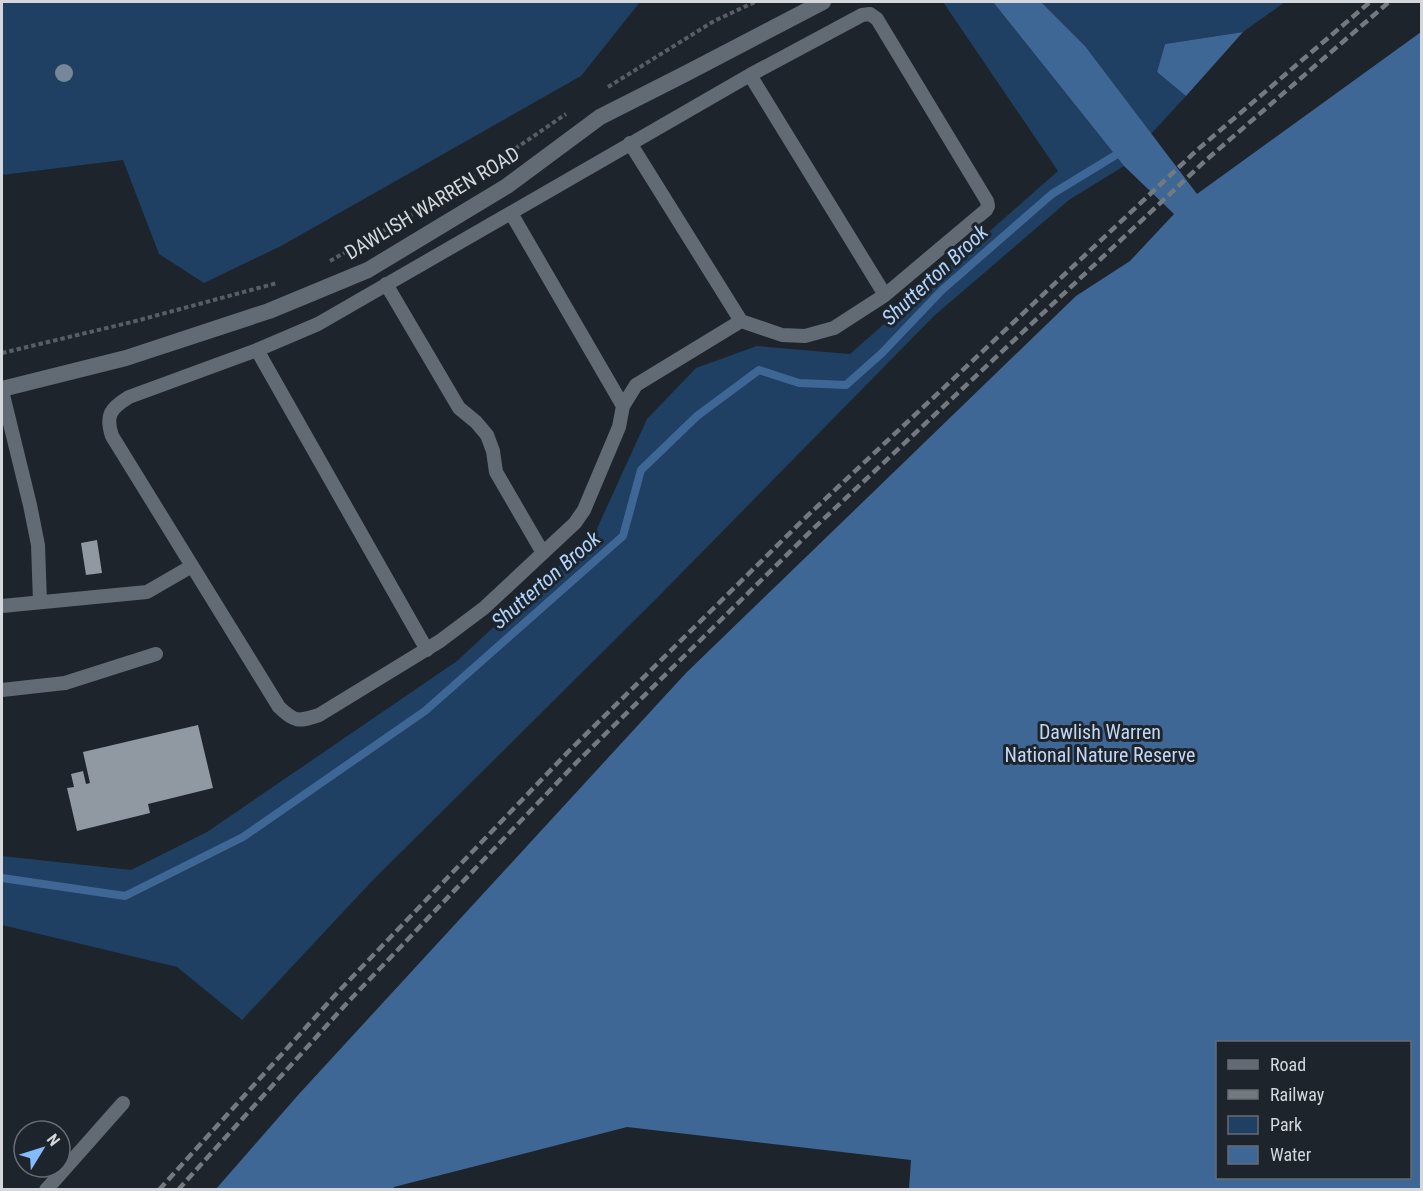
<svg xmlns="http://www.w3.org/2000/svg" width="1423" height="1191" font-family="'Roboto Condensed',sans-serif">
	<rect width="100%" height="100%" fill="#1e242c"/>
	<path fill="#1f3f63" d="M 2,2 L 640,2 L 581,76 L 281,246 L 204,283 L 159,254 L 123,160 L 2,175 Z
		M 943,2 L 993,2 L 1124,166 L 1069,200 L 934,316 L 655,600 L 372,881 L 242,1020 L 177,967 L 2,925 L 2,856 L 131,870 L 207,832 L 457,661 L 595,533 L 647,419 L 696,368 L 757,346 L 850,354 L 1058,171 Z
		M 1041,2 L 1285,2 L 1243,32 L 1165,44 L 1157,72 L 1186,96 L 1151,134 L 1085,46 Z"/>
	<path fill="#3f6795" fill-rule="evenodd" d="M 993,2 L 1041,2 L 1085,46 L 1197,194 L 1421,32 L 1421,1189 L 909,1189 L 911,1160 L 627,1127 L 394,1187 L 393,1189 L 216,1189 L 299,1094 L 686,673 L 1076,296 L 1130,261 L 1174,214 L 1124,166 ZM 1218,1042 L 1410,1042 L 1410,1178 L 1218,1178 Z
		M 1243,32 L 1186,96 L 1157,72 L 1165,44 Z"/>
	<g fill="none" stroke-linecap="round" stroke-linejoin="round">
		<path stroke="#3f6795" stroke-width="8" d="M 2,878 L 125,896 L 243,837 L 425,711 L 623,536 L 641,470 L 697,416 L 759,370 L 799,383 L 846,385 L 882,353 L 942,290 L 1052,194 L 1124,150"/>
	</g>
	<path fill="#9098a2" d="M 97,540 L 102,573 L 86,575 L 81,543 Z
		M 198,725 L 213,788 L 148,804 L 150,813 L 77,831 L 67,788 L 74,787 L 71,774 L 83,771 L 86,784 L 90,783 L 83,752 Z"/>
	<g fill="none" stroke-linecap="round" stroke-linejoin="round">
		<path stroke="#595e65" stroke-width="4" stroke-dasharray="4.5 3" stroke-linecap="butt" d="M 608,87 L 714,21 L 755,2
			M 453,191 L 566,114
			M 330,261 L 447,195
			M 2,353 L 132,322 L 277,283"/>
		<path stroke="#626a73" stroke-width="14" d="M 870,14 L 877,19 L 987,201 L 988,206 L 986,210 L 885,295 L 834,328 L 805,336 L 782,335 L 741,321 L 636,385 L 623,406 L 619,427 L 584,510 L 575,523 L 484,608 L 440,641 L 319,715 C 298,722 295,722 279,707 L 112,436 C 105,415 111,408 129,397 L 257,350 L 318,324 L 750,75 L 862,15 Z
			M 750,75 L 885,295
			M 630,143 L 741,321
			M 511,213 L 623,406
			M 386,284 L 459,408 L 476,422 L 487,435 L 493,451 L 496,472 L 543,553
			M 257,350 L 427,650
			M 2,391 L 30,505 L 38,545 L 40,602
			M 2,606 L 147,592 L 192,566
			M 2,690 L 65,683 L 156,654
			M 46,1190 L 123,1103"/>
		<path stroke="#626a73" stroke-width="16" d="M 2,389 L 126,358 L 269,311 L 368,270 L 507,186 L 600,117 L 683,75 L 823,2"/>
		<path stroke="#74797f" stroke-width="4.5" stroke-dasharray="9 4.5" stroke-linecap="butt" d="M 159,1190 L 338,992 L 567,753 L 804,519 L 1196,151 L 1370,2
			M 178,1190 L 348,1002 L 577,762 L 813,529 L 1205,161 L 1389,2"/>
	</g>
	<circle fill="#77879a" cx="64" cy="73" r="9"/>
	<g text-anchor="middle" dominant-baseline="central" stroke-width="6" stroke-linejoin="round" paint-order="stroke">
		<g font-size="20" fill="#d4d8dd" stroke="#1e242c">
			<text transform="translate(432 203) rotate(-31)">DAWLISH WARREN ROAD</text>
		</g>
		<g font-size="20" fill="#c0d8f4" stroke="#1e242c">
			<text x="1100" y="732">Dawlish Warren<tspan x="1100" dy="23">National Nature Reserve</tspan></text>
		</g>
		<g font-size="21" font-style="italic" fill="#afd3fd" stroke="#1e242c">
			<text transform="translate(935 275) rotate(-43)">Shutterton Brook</text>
			<text transform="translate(546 580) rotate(-41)">Shutterton Brook</text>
		</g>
	</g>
	<rect width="1423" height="1191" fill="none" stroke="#d4d8dd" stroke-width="6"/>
	<rect x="1216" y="1041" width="195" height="138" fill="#1e242c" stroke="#676c73" stroke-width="1.5"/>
	<rect x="1228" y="1060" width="30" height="9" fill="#626a73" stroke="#676c73" stroke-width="1.5"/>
	<text x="1270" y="1071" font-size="18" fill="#d4d8dd">Road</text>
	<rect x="1228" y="1090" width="30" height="9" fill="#74797f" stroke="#676c73" stroke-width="1.5"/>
	<text x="1270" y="1101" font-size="18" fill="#d4d8dd">Railway</text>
	<rect x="1228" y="1116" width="30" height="18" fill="#1f3f63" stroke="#676c73" stroke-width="1.5"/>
	<text x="1270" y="1131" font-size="18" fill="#d4d8dd">Park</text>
	<rect x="1228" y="1146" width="30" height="18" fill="#3f6795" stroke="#676c73" stroke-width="1.5"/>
	<text x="1270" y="1161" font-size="18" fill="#d4d8dd">Water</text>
	<g transform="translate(42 1149) rotate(52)"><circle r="28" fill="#1e242c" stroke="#676c73" stroke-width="1.5"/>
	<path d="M0-4.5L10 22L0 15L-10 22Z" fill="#84bbfb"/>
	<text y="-9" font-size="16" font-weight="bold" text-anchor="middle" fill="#d4d8dd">N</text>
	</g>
</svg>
